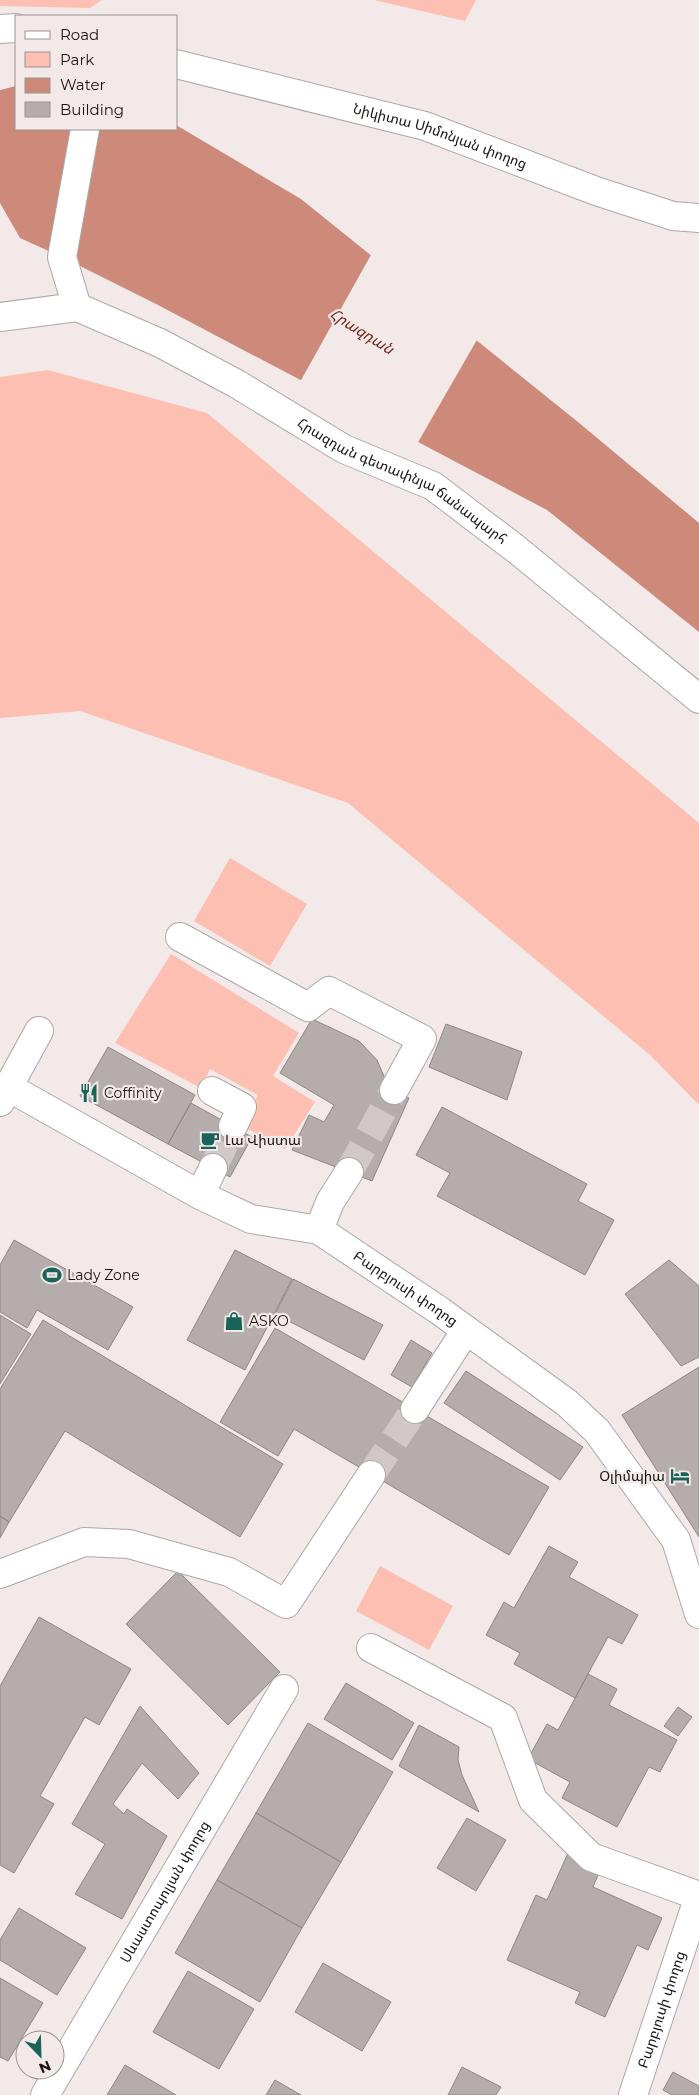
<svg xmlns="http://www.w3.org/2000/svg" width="699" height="2095" font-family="Montserrat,'Noto Sans Armenian',sans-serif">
	<rect width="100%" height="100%" fill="#f2e9e8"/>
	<path fill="#fcbfb1" d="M 0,0 L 102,0 L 90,8 L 0,6 Z
		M 374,0 L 476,0 L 465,21 Z
		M 48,370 L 207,413 L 699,823 L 699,1105 L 650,1055 L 348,803 L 80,711 L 0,718 L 0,377 Z
		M 230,858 L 307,904 L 270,966 L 194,921 Z
		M 171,954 L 299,1033 L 273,1076 L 315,1102 L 285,1149 L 242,1126 L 258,1095 L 210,1069 L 201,1088 L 115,1043 Z
		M 380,1566 L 453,1606 L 429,1650 L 356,1611 Z"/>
	<path fill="#cd8a7b" d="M 16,86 L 16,129 L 176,129 L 176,125 L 301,199 L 578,422 L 699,523 L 699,632 L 547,510 L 158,305 L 62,257 L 20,238 L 0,203 L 0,90 Z"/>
	<path fill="#f2e9e8" d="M 372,253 L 478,338 L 417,444 L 300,382 Z"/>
	<path fill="#b5adac" stroke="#8f8786" d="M 312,1019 L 359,1041 L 377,1060 L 389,1088 L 409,1098 L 372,1181 L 292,1150 L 309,1115 L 324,1122 L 334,1105 L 280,1073 Z
		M 446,1024 L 522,1052 L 507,1100 L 429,1067 Z
		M 108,1047 L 195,1095 L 168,1144 L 80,1096 Z
		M 191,1103 L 252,1137 L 230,1177 L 168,1144 Z
		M 442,1107 L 587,1184 L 578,1201 L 614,1220 L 585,1275 L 437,1196 L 450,1173 L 416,1155 Z
		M 14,1240 L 133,1307 L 108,1350 L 37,1310 L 27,1328 L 0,1312 L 0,1265 Z
		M 235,1250 L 292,1279 L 245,1370 L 187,1340 Z
		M 669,1260 L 699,1286 L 699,1357 L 681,1366 L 625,1294 Z
		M 293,1279 L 383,1325 L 364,1360 L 275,1314 Z
		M 0,1315 L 31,1334 L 0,1384 Z
		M 43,1320 L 283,1464 L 240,1537 L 65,1431 L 9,1522 L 0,1516 L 0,1389 Z
		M 275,1328 L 549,1487 L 509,1555 L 294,1429 L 278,1456 L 220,1422 Z
		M 411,1340 L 432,1353 L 412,1387 L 391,1375 Z
		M 699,1367 L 699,1537 L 622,1415 Z
		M 466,1371 L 583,1447 L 560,1480 L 444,1403 Z
		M 0,1516 L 9,1522 L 0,1538 Z
		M 549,1546 L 578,1562 L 569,1577 L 638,1615 L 622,1644 L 608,1637 L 575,1698 L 514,1664 L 520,1653 L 486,1635 L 504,1602 L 514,1608 Z
		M 178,1571 L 280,1672 L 228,1725 L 126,1624 Z
		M 39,1617 L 131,1669 L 99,1725 L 85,1717 L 40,1796 L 54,1804 L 14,1873 L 0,1865 L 0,1686 Z
		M 588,1674 L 617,1689 L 609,1705 L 677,1740 L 660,1772 L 649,1767 L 617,1827 L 562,1798 L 570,1782 L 528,1759 L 547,1724 L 558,1730 Z
		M 346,1683 L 414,1723 L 392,1760 L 324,1719 Z
		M 140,1706 L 199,1773 L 178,1799 L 142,1763 L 113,1804 L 124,1814 L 127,1809 L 167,1836 L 122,1919 L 75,1894 L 105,1844 L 72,1824 Z
		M 678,1707 L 692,1717 L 678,1736 L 664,1726 Z
		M 308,1723 L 393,1772 L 341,1862 L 256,1813 Z
		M 419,1725 L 459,1747 L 458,1760 L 462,1775 L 479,1812 L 399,1766 Z
		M 256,1813 L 341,1862 L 302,1928 L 217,1880 Z
		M 467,1818 L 506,1840 L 476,1891 L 437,1868 Z
		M 568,1853 L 601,1868 L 593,1887 L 662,1918 L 648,1950 L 637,1945 L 605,2017 L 575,2003 L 580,1992 L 507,1960 L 536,1895 L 547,1900 Z
		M 217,1880 L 302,1928 L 260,2002 L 175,1953 Z
		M 19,1908 L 86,1948 L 57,1995 L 0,1960 L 0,1940 Z
		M 323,1963 L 391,2002 L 362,2051 L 295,2012 Z
		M 188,1971 L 254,2009 L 219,2069 L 153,2032 Z
		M 0,1978 L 43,2003 L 8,2061 L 0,2057 Z
		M 125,2065 L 176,2095 L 107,2095 Z
		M 462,2067 L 501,2087 L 496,2095 L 448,2095 Z
		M 673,2072 L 699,2086 L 699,2095 L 672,2095 L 663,2090 Z
		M 275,2080 L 301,2095 L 266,2095 Z"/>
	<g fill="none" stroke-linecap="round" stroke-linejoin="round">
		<path stroke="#d1c9c8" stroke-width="28" stroke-dasharray="28 14" stroke-linecap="butt" d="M 213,1168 L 233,1126
			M 349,1172 L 394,1090
			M 371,1475 L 415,1409"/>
		<g stroke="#aea7a5" stroke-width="30">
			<g id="minor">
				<path d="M 0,29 L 16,28"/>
				<path id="s1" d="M 176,64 L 425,126 L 596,191 L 673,216 L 699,218"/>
				<path id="s2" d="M 77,307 L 160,343 L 237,384 L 344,449 L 433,486 L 516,549 L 699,699"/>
				<path d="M 77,307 L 62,257 L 85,129"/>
				<path d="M 0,317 L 77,307"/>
				<path d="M 180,937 L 308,1007 L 329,991 L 422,1039 L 394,1090"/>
				<path id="s3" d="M 8,1087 L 200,1195 L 251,1219 L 319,1230 L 440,1311 L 567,1403 L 597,1431 L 676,1540 L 699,1614"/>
				<path d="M 212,1091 L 242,1107 L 233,1126"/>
				<path d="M 200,1195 L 213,1168"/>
				<path d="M 319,1230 L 330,1202 L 349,1172"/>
				<path d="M 415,1409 L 466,1330"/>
				<path d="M 0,1574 L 84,1542 L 129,1544 L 229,1572 L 286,1604 L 371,1475"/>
				<path d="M 371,1648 L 503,1718 L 533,1800 L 591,1857 L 699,1896"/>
				<path id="s4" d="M 45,2095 L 284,1689"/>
				<path id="s5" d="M 633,2095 L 699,1896"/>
			</g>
		</g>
		<g stroke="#aea7a5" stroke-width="30">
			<path id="major" d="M 0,1102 L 39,1031"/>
		</g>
		<use href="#minor" stroke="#fff" stroke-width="28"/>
		<use href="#major" stroke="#fff" stroke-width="28"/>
	</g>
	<defs>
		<g id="restaurant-bare" transform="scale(1.5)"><path d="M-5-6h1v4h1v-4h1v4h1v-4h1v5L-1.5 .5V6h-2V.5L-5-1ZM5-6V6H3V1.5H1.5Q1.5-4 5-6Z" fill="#196359" stroke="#f2e9e8" stroke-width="2.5" paint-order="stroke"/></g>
		<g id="cafe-bare" transform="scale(1.5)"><path d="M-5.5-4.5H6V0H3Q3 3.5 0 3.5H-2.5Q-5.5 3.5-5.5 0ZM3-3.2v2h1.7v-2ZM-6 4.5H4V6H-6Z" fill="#196359" stroke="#f2e9e8" stroke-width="2.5" paint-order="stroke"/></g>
		<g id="stadium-bare" transform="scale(1.5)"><path d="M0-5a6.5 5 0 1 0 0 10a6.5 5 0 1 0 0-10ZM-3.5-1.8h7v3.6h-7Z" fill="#196359" stroke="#f2e9e8" stroke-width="2.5" paint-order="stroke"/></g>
		<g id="shop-bare" transform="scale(1.5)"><path d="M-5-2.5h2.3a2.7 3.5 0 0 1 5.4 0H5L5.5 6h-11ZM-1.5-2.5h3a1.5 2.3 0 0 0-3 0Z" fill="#196359" stroke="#f2e9e8" stroke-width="2.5" paint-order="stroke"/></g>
		<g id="hotel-bare" transform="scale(1.5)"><path d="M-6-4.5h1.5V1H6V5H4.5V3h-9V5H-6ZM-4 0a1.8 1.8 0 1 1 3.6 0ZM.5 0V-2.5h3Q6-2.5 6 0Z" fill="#196359" stroke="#f2e9e8" stroke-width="2.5" paint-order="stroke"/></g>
	</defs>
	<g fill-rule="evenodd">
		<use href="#restaurant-bare" x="89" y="1093"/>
		<use href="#cafe-bare" x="210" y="1140"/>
		<use href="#stadium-bare" x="52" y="1275"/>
		<use href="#shop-bare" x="234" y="1321"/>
		<use href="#hotel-bare" x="680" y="1476"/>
	</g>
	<g text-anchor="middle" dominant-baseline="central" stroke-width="4.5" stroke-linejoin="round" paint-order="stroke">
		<g font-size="14" fill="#171413" stroke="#f2e9e8">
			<text stroke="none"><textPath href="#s1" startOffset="274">Նիկիտա Սիմոնյան փողոց</textPath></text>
			<text stroke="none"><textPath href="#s2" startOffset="370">Հրազդան գետափնյա ճանապարհ</textPath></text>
			<text stroke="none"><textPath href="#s3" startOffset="450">Բարբյուսի փողոց</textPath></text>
			<text stroke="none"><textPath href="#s4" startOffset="236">Սևաստոպոլյան փողոց</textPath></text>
			<text stroke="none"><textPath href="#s5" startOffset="90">Բարբյուսի փողոց</textPath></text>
		</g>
		<g font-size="14" fill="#171413" stroke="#f2e9e8" text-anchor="start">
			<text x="104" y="1093">Coffinity</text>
			<text x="225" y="1140">Լա Վիստա</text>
			<text x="67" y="1275">Lady Zone</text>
			<text x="249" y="1321">ASKO</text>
			<text x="665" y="1476" text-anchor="end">Օլիմպիա</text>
		</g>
		<g font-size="15" font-style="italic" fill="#742416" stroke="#f2e9e8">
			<text transform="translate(362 331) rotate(32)">Հրազդան</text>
		</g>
	</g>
	<rect x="15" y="15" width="162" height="115" fill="#f2e9e8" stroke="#9a9493"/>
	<rect x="25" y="31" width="25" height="8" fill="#ffffff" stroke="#9a9493"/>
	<text x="60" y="40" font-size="15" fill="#171413">Road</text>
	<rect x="25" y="52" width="25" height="15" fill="#fcbfb1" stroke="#9a9493"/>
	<text x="60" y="65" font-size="15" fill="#171413">Park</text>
	<rect x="25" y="78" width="25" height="15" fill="#cd8a7b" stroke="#9a9493"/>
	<text x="60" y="90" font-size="15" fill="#171413">Water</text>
	<rect x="25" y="102" width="25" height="15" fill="#b5adac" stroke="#9a9493"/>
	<text x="60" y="115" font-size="15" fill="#171413">Building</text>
	<g transform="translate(40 2055) rotate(157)"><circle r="24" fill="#f2e9e8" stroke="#9a9493"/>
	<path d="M0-4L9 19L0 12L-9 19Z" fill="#196359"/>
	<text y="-8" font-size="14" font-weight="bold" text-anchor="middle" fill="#171413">N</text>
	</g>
</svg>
